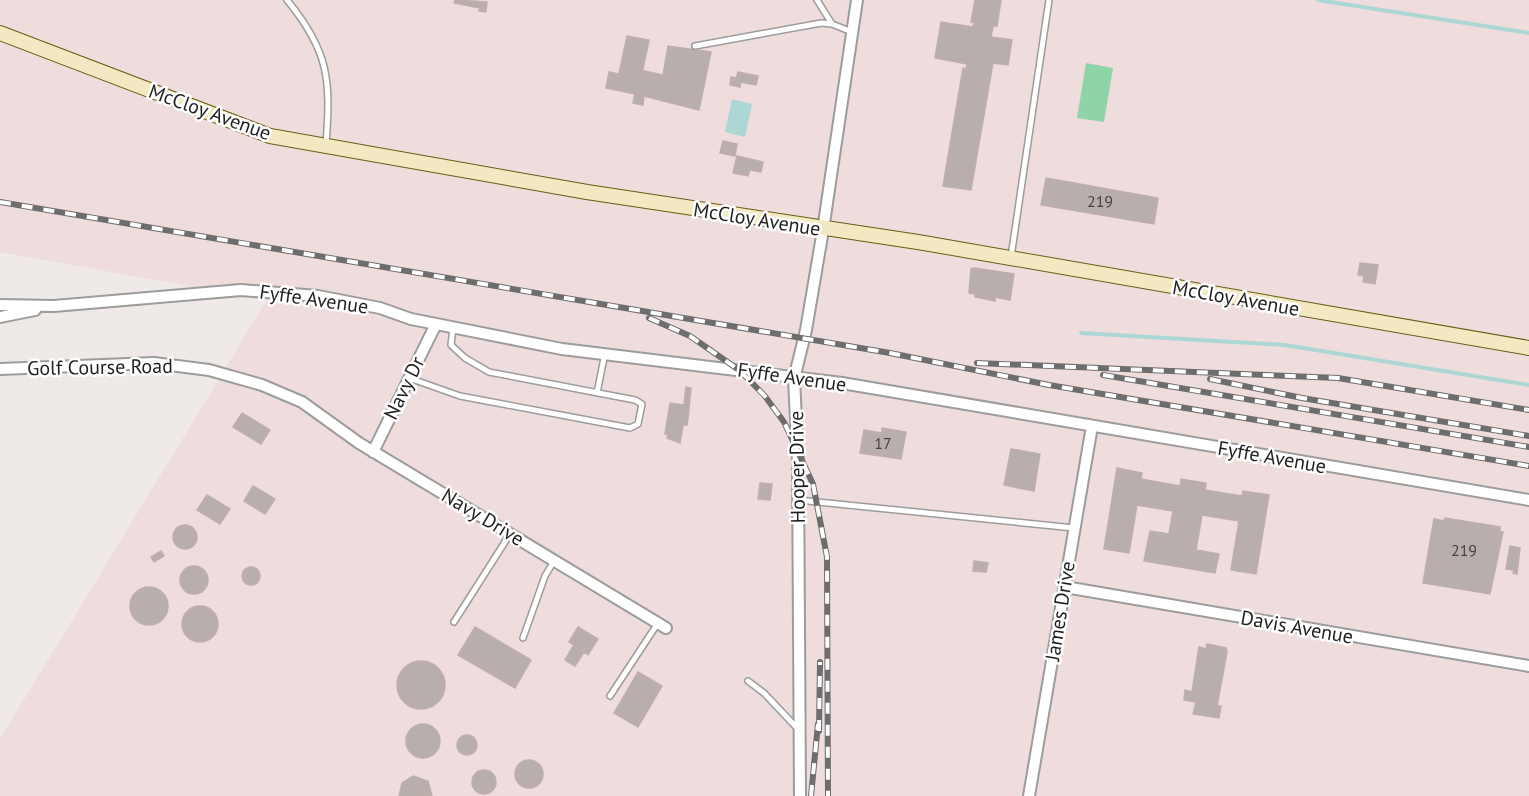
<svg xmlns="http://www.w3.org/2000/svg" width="1529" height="796" font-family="'PT Sans',sans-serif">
	<rect width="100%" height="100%" fill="#efeae7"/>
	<path fill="#efdcdc" d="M 0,0 L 1529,0 L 1529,796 L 0,796 L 0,739 L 267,300 L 0,252 Z"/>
	<path fill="#8ed4a7" d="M 1086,63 L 1113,68 L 1104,122 L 1077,118 Z"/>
	<path fill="#acd7d5" d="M 732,99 L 752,104 L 745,137 L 725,132 Z"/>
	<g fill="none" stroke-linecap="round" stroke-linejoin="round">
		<path stroke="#acd7d5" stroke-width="4" d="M 1318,0 L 1529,33
			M 1081,333 L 1285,345 L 1529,385"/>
	</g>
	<path fill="#b8afad" stroke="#bfaeab" stroke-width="1.5" d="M 455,0 L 487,2 L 486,12 L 479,11 L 480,8 L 454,3 Z
		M 975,0 L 1001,0 L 997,26 L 993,26 L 991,37 L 1012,40 L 1008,65 L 993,63 L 971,190 L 943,186 L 963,68 L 966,69 L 967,64 L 935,58 L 941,22 L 973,27 L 974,23 L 971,22 Z
		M 627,36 L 649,40 L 639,88 L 644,71 L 663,75 L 668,46 L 711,52 L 699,110 L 644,96 L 643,105 L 633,103 L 635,94 L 606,88 L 609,72 L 619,74 Z
		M 738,72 L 758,76 L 756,85 L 741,82 L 740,87 L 730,85 L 731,77 L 736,78 Z
		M 723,141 L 737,144 L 735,156 L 720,153 Z
		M 737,156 L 763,162 L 761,172 L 750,170 L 748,176 L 733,173 Z
		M 1046,178 L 1158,198 L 1154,224 L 1041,205 Z
		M 1360,263 L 1378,265 L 1375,284 L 1363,282 L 1364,276 L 1358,275 Z
		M 974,268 L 1014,274 L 1010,300 L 995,297 L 995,301 L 975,297 L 975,294 L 969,293 L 971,269 Z
		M 686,387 L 691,388 L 688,419 L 687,425 L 683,425 L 680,443 L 667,438 L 668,434 L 665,434 L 670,403 L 684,405 Z
		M 242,413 L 270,430 L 261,444 L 233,427 Z
		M 882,428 L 906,432 L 901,459 L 860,453 L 864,430 L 882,433 Z
		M 1011,449 L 1040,454 L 1034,491 L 1004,485 Z
		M 1117,468 L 1142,473 L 1141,479 L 1180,486 L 1181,479 L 1206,483 L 1205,490 L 1242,496 L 1243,491 L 1269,495 L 1256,574 L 1231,570 L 1239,521 L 1202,515 L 1196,550 L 1219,554 L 1215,573 L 1144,561 L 1150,531 L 1169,534 L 1173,511 L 1137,505 L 1129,553 L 1104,549 Z
		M 760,483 L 772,484 L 770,500 L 758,499 Z
		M 253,486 L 275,499 L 265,514 L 244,501 Z
		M 207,495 L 230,509 L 220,524 L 197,510 Z
		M 1445,518 L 1500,527 L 1500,531 L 1503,532 L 1490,594 L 1423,583 L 1434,519 L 1444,521 Z
		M173 537a12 12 0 1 1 24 0a12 12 0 1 1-24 0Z
		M 1510,546 L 1520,548 L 1517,574 L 1513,573 L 1514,570 L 1506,569 Z
		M 161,551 L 164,556 L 154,562 L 151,557 Z
		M 974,561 L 988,563 L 986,572 L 973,571 Z
		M180 580a14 14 0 1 1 28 0a14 14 0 1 1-28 0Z
		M242 576a9 9 0 1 1 18 0a9 9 0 1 1-18 0Z
		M130 606a19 19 0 1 1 38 0a19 19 0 1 1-38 0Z
		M182 624a18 18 0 1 1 36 0a18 18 0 1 1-36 0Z
		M 475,627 L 531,660 L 515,688 L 458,655 Z
		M 578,627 L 598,639 L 588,655 L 584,652 L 575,666 L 565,660 L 574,645 L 569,642 Z
		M 1207,644 L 1226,648 L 1227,652 L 1217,706 L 1221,706 L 1219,718 L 1193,714 L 1196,702 L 1184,700 L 1185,690 L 1192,692 L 1199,647 L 1206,649 Z
		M397 685a24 24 0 1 1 48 0a24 24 0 1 1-48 0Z
		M 638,672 L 662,686 L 638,727 L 614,713 Z
		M406 741a17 17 0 1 1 34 0a17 17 0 1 1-34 0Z
		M457 745a10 10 0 1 1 20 0a10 10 0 1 1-20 0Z
		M515 774a14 14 0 1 1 28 0a14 14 0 1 1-28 0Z
		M472 782a12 12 0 1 1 24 0a12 12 0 1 1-24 0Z
		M 413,776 L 428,781 L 432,796 L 399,796 L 402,783 Z"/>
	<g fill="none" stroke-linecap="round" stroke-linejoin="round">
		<g stroke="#9c9c9c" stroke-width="8">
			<path id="lane" d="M 287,0 C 329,51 331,80 326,144
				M 817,0 L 832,24
				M 695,46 L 821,23 L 832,24 L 852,32
				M 1011,257 L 1049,0
				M 409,378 L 460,396 L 630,428 L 638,424 L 642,404 L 635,400 L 489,372 L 465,358 L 451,345 L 453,328
				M 597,393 L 605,353
				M 798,500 L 1074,528
				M 454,622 L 510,534
				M 523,638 L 545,576 L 554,561
				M 748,681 L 764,693 L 797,728
				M 610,696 L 658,623"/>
		</g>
		<g stroke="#9c9c9c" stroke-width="14">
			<path id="street" d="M 0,305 L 54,306 L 241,290 L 318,296 L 380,308 L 411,319 L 562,349 L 842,383 L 1529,500
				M 0,317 L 35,310
				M 0,369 L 154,363 L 209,370 L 262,385 L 302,402 L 359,443 L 666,628
				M 373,452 L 436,324
				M 1065,587 L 1529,666
				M 800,796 L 798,461 L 794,379 L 806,330 L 823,230 L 857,0
				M 1029,796 L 1092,426"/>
		</g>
		<g stroke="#6a5c12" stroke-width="16">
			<path id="secondary" d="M 0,33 L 270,136 L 587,192 L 918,242 L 1529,348"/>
		</g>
		<use href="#lane" stroke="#fff" stroke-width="5"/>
		<use href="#street" stroke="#fff" stroke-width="10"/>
		<use href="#secondary" stroke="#f2e8c1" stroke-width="14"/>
		<g stroke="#6d6d6d" stroke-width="6">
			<path id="rail" d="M 0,202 L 890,353 L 1049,385 L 1529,466
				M 649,318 L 690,336 L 739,370 L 764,395 L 784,422 L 813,484 L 827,557 L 828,796
				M 977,363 L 1338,378 L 1529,410
				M 1103,375 L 1529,447
				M 1210,379 L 1302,398 L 1529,436
				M 819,731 L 820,662
				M 811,796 L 818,724"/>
		</g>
		<use href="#rail" stroke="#fff" stroke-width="4" stroke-dasharray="11" stroke-linecap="butt"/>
	</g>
	<g text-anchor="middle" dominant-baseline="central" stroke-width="5" stroke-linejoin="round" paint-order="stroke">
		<g font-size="16" fill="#454342">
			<text x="1100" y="201">219</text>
			<text x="883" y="443">17</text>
			<text x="1464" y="550">219</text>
		</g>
		<g font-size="20" fill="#1f1f1f" stroke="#fff">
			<text transform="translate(210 112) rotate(20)">McCloy Avenue</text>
			<text transform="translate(757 219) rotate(9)">McCloy Avenue</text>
			<text transform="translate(1236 298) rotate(10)">McCloy Avenue</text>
			<text transform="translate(314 299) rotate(8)">Fyffe Avenue</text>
			<text transform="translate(100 367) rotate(-1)">Golf Course Road</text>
			<text transform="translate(792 377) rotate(8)">Fyffe Avenue</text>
			<text transform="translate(404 388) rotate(-64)">Navy Dr</text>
			<text transform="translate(1272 457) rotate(10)">Fyffe Avenue</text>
			<text transform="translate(797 467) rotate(-91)">Hooper Drive</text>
			<text transform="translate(483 517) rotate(31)">Navy Drive</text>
			<text transform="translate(1060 611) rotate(-81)">James Drive</text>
			<text transform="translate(1297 627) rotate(10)">Davis Avenue</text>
		</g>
	</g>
</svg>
